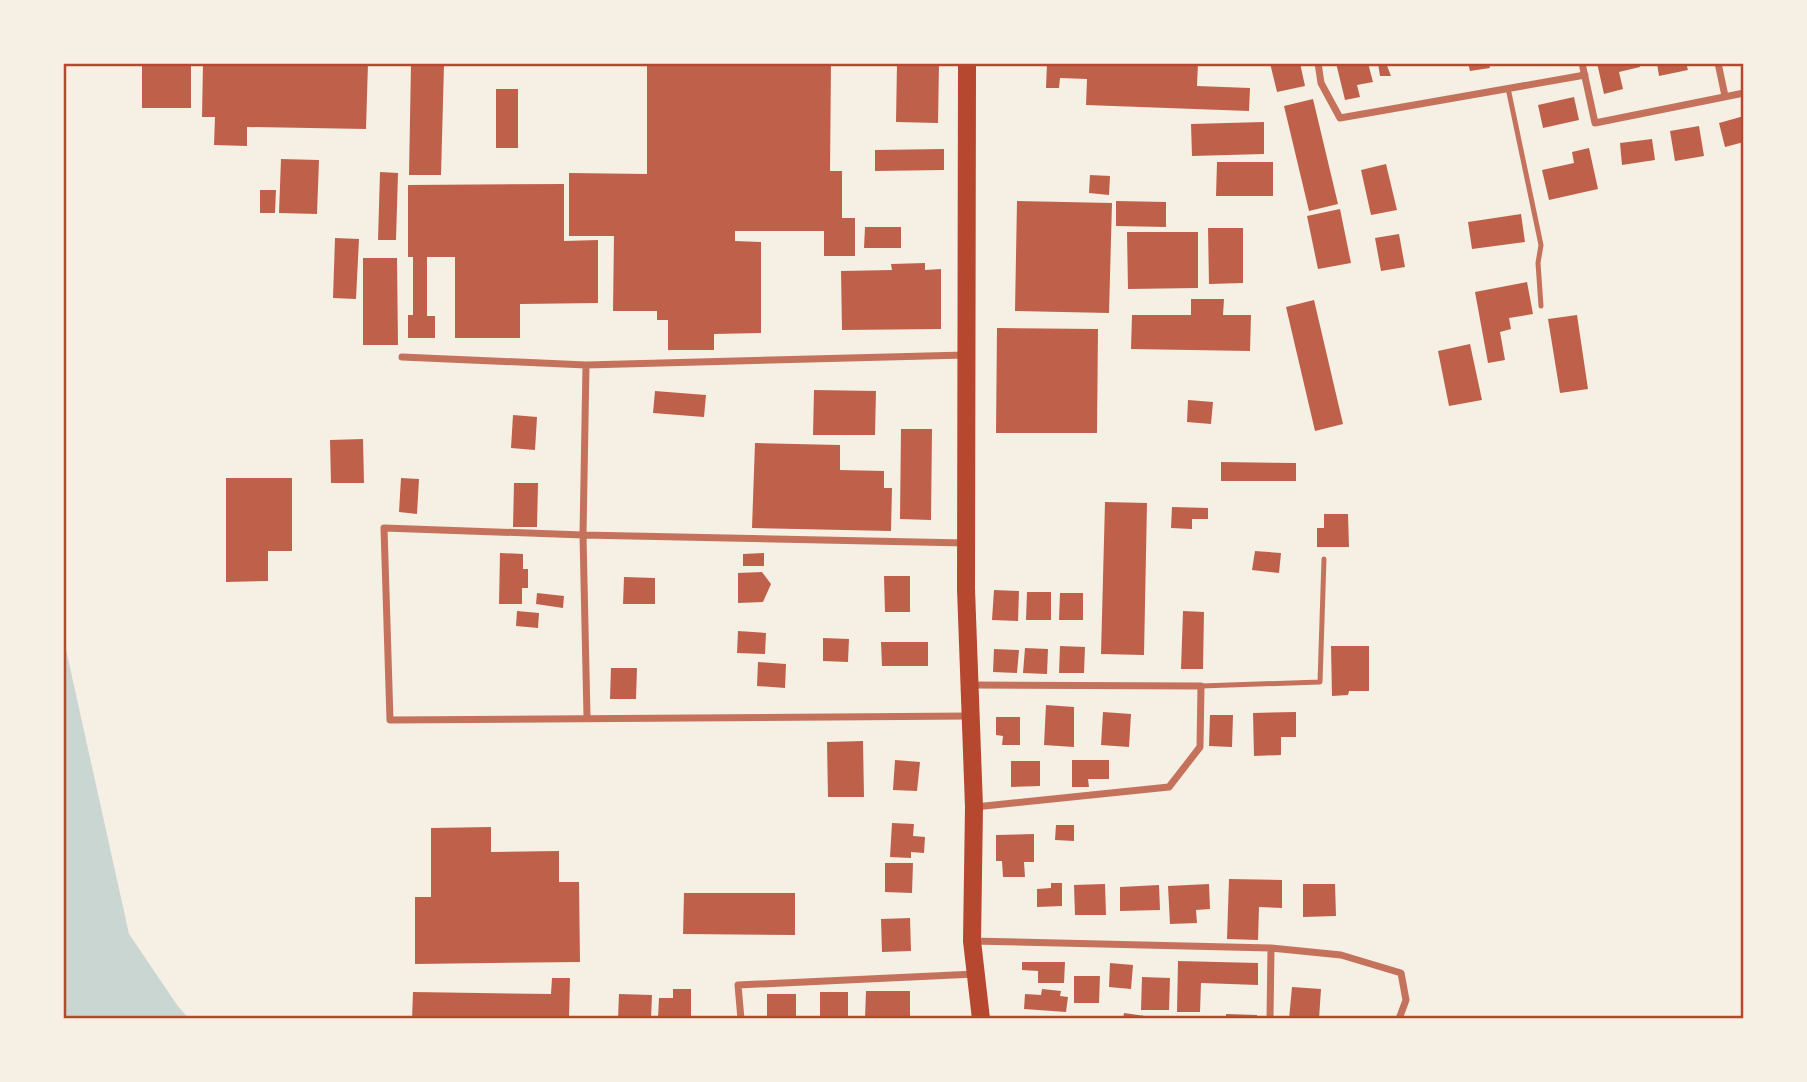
<svg xmlns="http://www.w3.org/2000/svg" width="1807" height="1082" font-family="Helvetica,sans-serif">
	<rect width="100%" height="100%" fill="#f6efe4"/>
	<path fill="#c9d6d2" d="M 63,636 L 129,934 L 177,1005 L 189,1019 L 63,1019 Z"/>
	<path fill="#bf614a" d="M 142,63 L 191,63 L 191,108 L 142,108 Z
		M 203,63 L 368,63 L 366,129 L 247,127 L 247,146 L 214,145 L 215,117 L 202,117 Z
		M 647,63 L 831,63 L 830,171 L 842,171 L 842,218 L 855,218 L 855,256 L 824,256 L 824,231 L 735,231 L 735,241 L 761,242 L 761,333 L 714,334 L 714,350 L 668,350 L 668,320 L 657,320 L 657,311 L 613,311 L 614,236 L 569,236 L 569,173 L 647,174 Z
		M 897,63 L 939,63 L 938,123 L 896,122 Z
		M 1047,63 L 1198,63 L 1197,86 L 1250,88 L 1249,111 L 1086,105 L 1087,79 L 1060,78 L 1059,88 L 1046,88 Z
		M 1270,63 L 1300,63 L 1305,86 L 1277,92 Z
		M 1336,63 L 1368,63 L 1373,82 L 1357,85 L 1360,97 L 1345,100 Z
		M 1378,63 L 1386,63 L 1391,76 L 1380,76 Z
		M 1468,63 L 1489,63 L 1490,68 L 1470,71 Z
		M 1597,63 L 1639,63 L 1640,67 L 1619,72 L 1623,89 L 1604,94 Z
		M 1657,63 L 1686,63 L 1688,70 L 1659,76 Z
		M 411,64 L 444,65 L 441,175 L 409,175 Z
		M 496,89 L 518,89 L 518,148 L 496,148 Z
		M 1574,97 L 1579,120 L 1543,128 L 1538,105 Z
		M 1313,99 L 1338,204 L 1309,211 L 1284,106 Z
		M 1744,116 L 1744,142 L 1725,147 L 1719,123 Z
		M 1264,122 L 1264,154 L 1192,156 L 1191,124 Z
		M 1699,126 L 1704,156 L 1675,161 L 1670,131 Z
		M 1652,139 L 1655,160 L 1622,165 L 1620,143 Z
		M 1589,148 L 1598,189 L 1549,200 L 1542,170 L 1574,163 L 1572,152 Z
		M 944,149 L 944,170 L 875,171 L 875,150 Z
		M 281,159 L 319,160 L 317,214 L 279,213 Z
		M 1217,162 L 1273,162 L 1273,196 L 1216,196 Z
		M 1386,164 L 1397,210 L 1371,215 L 1361,170 Z
		M 380,172 L 398,173 L 396,240 L 378,240 Z
		M 1090,175 L 1110,176 L 1109,195 L 1089,193 Z
		M 564,184 L 564,241 L 598,240 L 598,303 L 520,304 L 520,338 L 455,338 L 455,257 L 427,257 L 427,316 L 435,316 L 435,338 L 408,338 L 408,315 L 413,315 L 413,257 L 408,257 L 408,185 Z
		M 260,190 L 276,190 L 275,213 L 260,213 Z
		M 1017,201 L 1112,203 L 1109,313 L 1015,311 Z
		M 1116,201 L 1166,202 L 1166,227 L 1116,226 Z
		M 1340,209 L 1351,263 L 1318,269 L 1307,216 Z
		M 1521,214 L 1525,242 L 1472,249 L 1468,222 Z
		M 865,227 L 901,227 L 901,248 L 864,248 Z
		M 1208,228 L 1243,228 L 1243,283 L 1209,284 Z
		M 1127,232 L 1198,232 L 1198,288 L 1128,289 Z
		M 1399,234 L 1405,267 L 1381,271 L 1375,238 Z
		M 335,238 L 359,239 L 356,299 L 333,298 Z
		M 363,258 L 397,258 L 398,345 L 363,345 Z
		M 925,263 L 925,270 L 941,269 L 941,329 L 842,330 L 841,271 L 892,270 L 891,264 Z
		M 1527,282 L 1533,314 L 1509,318 L 1511,329 L 1500,332 L 1505,360 L 1488,363 L 1475,292 Z
		M 1191,299 L 1224,299 L 1223,315 L 1251,315 L 1250,351 L 1131,349 L 1132,315 L 1191,315 Z
		M 1314,300 L 1343,424 L 1315,431 L 1286,307 Z
		M 1577,315 L 1588,389 L 1560,393 L 1548,319 Z
		M 997,328 L 1098,329 L 1097,433 L 996,433 Z
		M 1470,344 L 1482,400 L 1449,406 L 1438,351 Z
		M 814,390 L 876,391 L 875,435 L 813,435 Z
		M 655,391 L 706,395 L 704,417 L 653,413 Z
		M 1188,400 L 1213,402 L 1211,424 L 1187,422 Z
		M 513,415 L 537,417 L 535,450 L 511,448 Z
		M 901,429 L 932,429 L 931,520 L 900,519 Z
		M 363,439 L 364,483 L 331,483 L 330,440 Z
		M 755,443 L 840,445 L 840,470 L 884,471 L 884,488 L 892,488 L 891,531 L 752,528 Z
		M 1221,462 L 1296,463 L 1296,481 L 1221,481 Z
		M 226,478 L 292,478 L 292,551 L 268,551 L 268,581 L 226,582 Z
		M 401,478 L 419,479 L 417,514 L 399,512 Z
		M 514,483 L 538,483 L 537,527 L 513,527 Z
		M 1105,502 L 1147,503 L 1144,655 L 1101,654 Z
		M 1172,507 L 1208,508 L 1208,519 L 1192,519 L 1192,529 L 1171,528 Z
		M 1324,514 L 1348,514 L 1349,547 L 1317,547 L 1317,528 L 1324,528 Z
		M 1255,551 L 1281,553 L 1279,573 L 1252,570 Z
		M 500,553 L 523,554 L 523,569 L 528,569 L 528,588 L 522,588 L 522,604 L 499,604 Z
		M 764,553 L 764,566 L 743,566 L 743,554 Z
		M 762,572 L 771,584 L 763,602 L 738,603 L 738,573 Z
		M 884,576 L 910,576 L 910,612 L 885,612 Z
		M 624,577 L 655,578 L 655,604 L 623,604 Z
		M 994,590 L 1019,591 L 1018,621 L 992,620 Z
		M 1027,592 L 1051,592 L 1051,620 L 1026,620 Z
		M 537,593 L 564,596 L 563,608 L 536,604 Z
		M 1060,593 L 1083,593 L 1083,620 L 1059,620 Z
		M 517,611 L 539,613 L 538,628 L 516,626 Z
		M 1183,611 L 1204,612 L 1203,669 L 1181,669 Z
		M 738,631 L 766,633 L 765,654 L 737,653 Z
		M 823,638 L 849,639 L 848,662 L 823,661 Z
		M 881,642 L 928,642 L 928,666 L 882,666 Z
		M 1060,646 L 1085,647 L 1084,673 L 1059,673 Z
		M 1331,646 L 1369,646 L 1369,691 L 1349,691 L 1348,695 L 1332,696 Z
		M 1025,648 L 1048,649 L 1047,674 L 1023,673 Z
		M 994,649 L 1019,650 L 1017,673 L 993,672 Z
		M 758,662 L 786,664 L 785,688 L 757,686 Z
		M 611,668 L 637,668 L 636,699 L 610,699 Z
		M 1046,705 L 1074,707 L 1074,747 L 1044,745 Z
		M 1103,712 L 1131,714 L 1129,747 L 1101,745 Z
		M 1296,712 L 1296,737 L 1281,737 L 1281,755 L 1254,756 L 1253,713 Z
		M 1210,715 L 1233,715 L 1232,747 L 1209,746 Z
		M 996,717 L 1020,717 L 1020,745 L 1002,745 L 1003,736 L 996,735 Z
		M 863,741 L 864,797 L 828,797 L 827,742 Z
		M 895,760 L 920,762 L 917,791 L 893,790 Z
		M 1072,760 L 1109,760 L 1109,779 L 1088,779 L 1089,787 L 1072,787 Z
		M 1011,761 L 1040,761 L 1040,786 L 1011,787 Z
		M 892,823 L 914,824 L 913,836 L 925,837 L 924,853 L 911,852 L 911,858 L 890,857 Z
		M 1056,825 L 1074,825 L 1074,841 L 1055,840 Z
		M 491,827 L 491,852 L 559,851 L 559,882 L 579,882 L 580,962 L 415,964 L 415,897 L 431,897 L 431,828 Z
		M 1034,834 L 1034,862 L 1024,862 L 1025,877 L 1003,877 L 1002,861 L 996,861 L 996,835 Z
		M 885,863 L 913,863 L 912,893 L 885,892 Z
		M 1229,879 L 1282,880 L 1282,908 L 1259,907 L 1258,940 L 1227,939 Z
		M 1051,883 L 1062,883 L 1062,906 L 1037,907 L 1037,889 L 1051,888 Z
		M 1105,884 L 1106,915 L 1075,915 L 1074,885 Z
		M 1209,884 L 1210,909 L 1196,910 L 1197,923 L 1170,924 L 1168,886 Z
		M 1303,884 L 1335,884 L 1336,916 L 1303,917 Z
		M 1159,885 L 1160,910 L 1120,911 L 1120,887 Z
		M 684,893 L 795,893 L 795,935 L 683,934 Z
		M 910,918 L 911,951 L 882,952 L 881,919 Z
		M 1178,961 L 1258,963 L 1258,985 L 1201,983 L 1200,1012 L 1177,1012 Z
		M 1022,962 L 1065,962 L 1064,983 L 1038,983 L 1038,971 L 1022,970 Z
		M 1110,963 L 1133,965 L 1131,989 L 1109,987 Z
		M 1074,976 L 1100,976 L 1099,1003 L 1074,1003 Z
		M 1142,977 L 1170,978 L 1169,1010 L 1141,1010 Z
		M 552,978 L 570,978 L 569,1019 L 412,1019 L 413,992 L 551,994 Z
		M 1292,987 L 1321,989 L 1319,1019 L 1289,1019 Z
		M 673,989 L 691,989 L 691,1018 L 658,1018 L 659,998 L 673,998 Z
		M 1042,989 L 1061,991 L 1060,996 L 1068,997 L 1066,1012 L 1024,1009 L 1025,994 L 1041,995 Z
		M 866,991 L 910,991 L 910,1019 L 865,1019 Z
		M 820,992 L 848,992 L 848,1019 L 820,1019 Z
		M 619,994 L 652,995 L 651,1019 L 618,1019 Z
		M 767,994 L 796,994 L 796,1018 L 767,1018 Z
		M 1124,1013 L 1152,1017 L 1151,1019 L 1123,1019 Z
		M 1226,1014 L 1257,1015 L 1257,1019 L 1226,1019 Z"/>
	<g fill="none" stroke-linecap="round" stroke-linejoin="round">
		<path stroke="#c5725c" stroke-width="5" d="M 1508,88 L 1541,245 L 1538,263 L 1541,306
			M 1201,686 L 1320,682 L 1324,559"/>
		<path stroke="#c5725c" stroke-width="7" d="M 1318,63 L 1321,83 L 1340,118 L 1585,75
			M 1582,63 L 1595,123 L 1744,93
			M 1718,63 L 1725,96
			M 402,357 L 586,365 L 965,355
			M 586,365 L 583,535 L 587,717
			M 965,543 L 583,535 L 384,528 L 390,720 L 970,716
			M 971,685 L 1201,686 L 1200,747 L 1169,787 L 975,807
			M 972,941 L 1271,948 L 1341,955 L 1401,973 L 1406,1000 L 1399,1019
			M 741,1019 L 738,985 L 975,974
			M 1270,1019 L 1271,948"/>
		<path stroke="#b5482f" stroke-width="18" d="M 967,63 L 966,589 L 974,807 L 972,941 L 981,1019"/>
	</g>
	<rect width="1807" height="1082" fill="none" stroke="#f6efe4" stroke-width="130"/>
	<rect x="65" y="65" width="1677" height="952" fill="none" stroke="#b5482f" stroke-width="2.5"/>
</svg>
